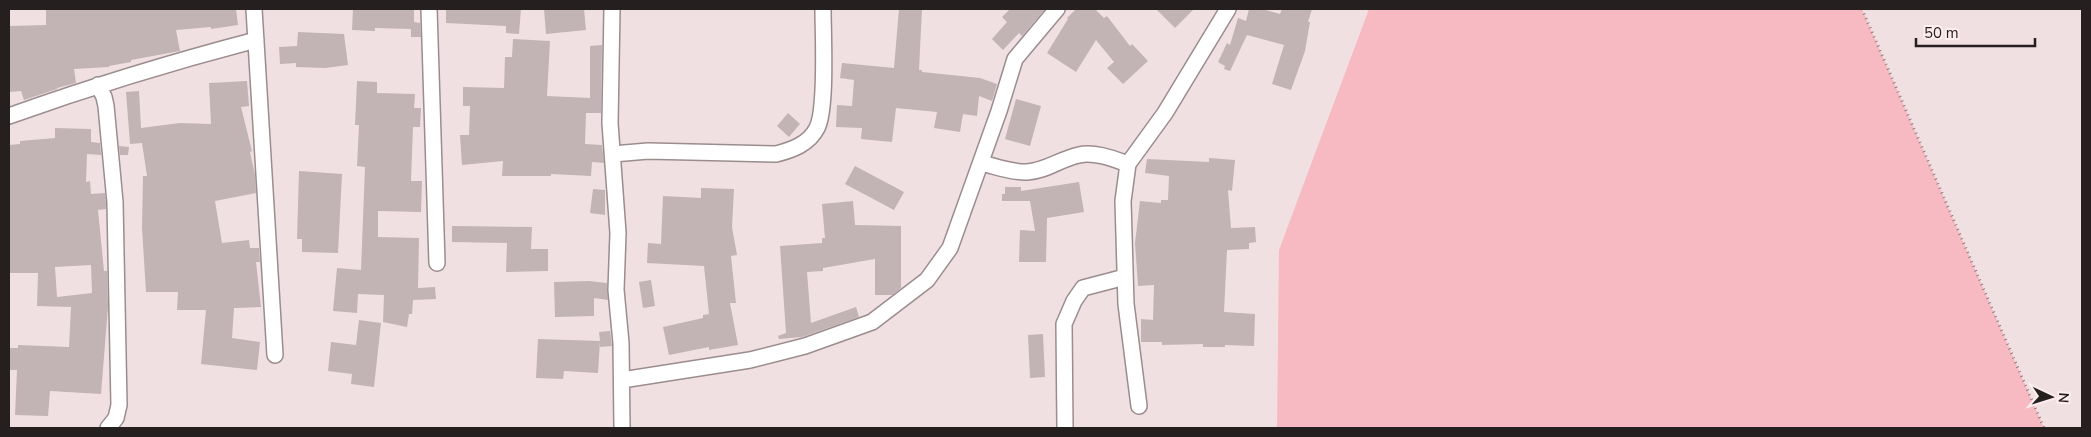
<svg xmlns="http://www.w3.org/2000/svg" width="2091" height="437" font-family="'Nunito Sans',sans-serif">
	<rect width="100%" height="100%" fill="#f0e0e2"/>
	<path fill="#f7b9c2" d="M 1369,9 L 1862,9 L 2044,428 L 1277,428 L 1279,250 Z"/>
	<path fill="#c2b3b5" fill-rule="evenodd" d="M 46,9 L 236,9 L 238,25 L 211,29 L 211,27 L 176,30 L 180,51 L 131,60 L 131,62 L 109,66 L 109,67 L 74,69 L 76,83 L 57,88 L 57,89 L 24,100 L 21,91 L 9,92 L 9,26 L 46,25 Z
		M 353,9 L 414,9 L 414,22 L 420,23 L 421,37 L 411,37 L 411,29 L 375,28 L 375,31 L 352,30 Z
		M 446,9 L 521,9 L 519,34 L 506,33 L 506,26 L 446,23 Z
		M 544,9 L 584,9 L 586,30 L 546,34 Z
		M 899,9 L 922,9 L 919,70 L 922,70 L 922,72 L 980,78 L 997,84 L 992,101 L 979,96 L 977,116 L 963,114 L 960,132 L 934,128 L 937,112 L 896,108 L 892,142 L 861,139 L 862,128 L 836,127 L 837,105 L 852,106 L 854,80 L 840,78 L 842,63 L 894,68 Z
		M 1010,9 L 1045,9 L 1022,36 L 1019,33 L 1003,50 L 992,39 L 1007,22 L 1002,17 Z
		M 1076,9 L 1095,9 L 1104,18 L 1107,16 L 1130,46 L 1132,44 L 1148,61 L 1123,84 L 1107,68 L 1114,62 L 1096,40 L 1076,72 L 1047,53 L 1068,19 L 1067,18 Z
		M 1156,9 L 1194,9 L 1175,28 Z
		M 1249,9 L 1262,9 L 1280,14 L 1282,9 L 1312,9 L 1308,22 L 1310,22 L 1305,51 L 1291,90 L 1272,84 L 1284,45 L 1247,35 L 1230,71 L 1224,69 L 1225,66 L 1218,62 L 1227,43 L 1230,45 L 1238,18 L 1246,21 Z
		M 298,32 L 344,34 L 348,65 L 325,68 L 296,67 L 296,63 L 280,64 L 279,47 L 297,46 Z
		M 513,39 L 550,41 L 547,96 L 590,98 L 590,46 L 602,45 L 601,113 L 586,113 L 585,144 L 602,145 L 604,163 L 592,162 L 591,176 L 551,174 L 551,176 L 502,176 L 503,161 L 462,165 L 460,135 L 469,135 L 470,106 L 463,106 L 463,87 L 504,88 L 505,57 L 512,57 Z
		M 247,81 L 249,106 L 241,107 L 252,151 L 250,152 L 255,175 L 256,193 L 215,201 L 222,243 L 249,240 L 250,248 L 259,248 L 260,262 L 256,262 L 261,307 L 234,308 L 232,338 L 260,342 L 257,370 L 201,364 L 206,310 L 177,310 L 178,292 L 146,292 L 142,228 L 143,176 L 147,176 L 142,143 L 130,144 L 126,92 L 139,91 L 141,128 L 180,123 L 211,124 L 209,83 Z
		M 357,81 L 377,82 L 377,93 L 415,94 L 414,108 L 421,108 L 420,127 L 413,127 L 411,181 L 422,181 L 421,212 L 378,211 L 378,237 L 419,238 L 418,288 L 435,287 L 436,299 L 413,300 L 412,314 L 409,314 L 407,327 L 383,322 L 384,295 L 358,294 L 357,313 L 333,311 L 337,268 L 361,270 L 365,167 L 357,166 L 359,125 L 355,125 Z
		M 1016,99 L 1041,106 L 1030,146 L 1005,139 Z
		M 788,113 L 800,124 L 789,137 L 777,126 Z
		M 55,128 L 91,129 L 91,142 L 100,143 L 101,155 L 87,154 L 86,182 L 90,181 L 91,194 L 105,193 L 106,203 L 106,209 L 98,210 L 104,271 L 107,271 L 108,307 L 101,394 L 50,391 L 48,416 L 15,415 L 17,370 L 9,370 L 9,348 L 18,348 L 18,345 L 69,347 L 71,307 L 37,306 L 38,273 L 9,273 L 9,145 L 20,144 L 20,141 L 55,138 ZM 91,265 L 92,293 L 57,297 L 55,267 Z
		M 119,146 L 129,147 L 128,155 L 120,155 Z
		M 1209,158 L 1235,160 L 1232,191 L 1228,190 L 1231,228 L 1255,227 L 1256,242 L 1249,243 L 1249,249 L 1227,250 L 1224,312 L 1255,314 L 1254,346 L 1225,345 L 1225,347 L 1203,347 L 1203,344 L 1162,345 L 1162,342 L 1141,342 L 1141,319 L 1153,320 L 1154,285 L 1138,286 L 1135,243 L 1140,201 L 1161,203 L 1161,200 L 1168,200 L 1169,176 L 1145,173 L 1147,159 L 1209,162 Z
		M 855,166 L 904,192 L 894,210 L 845,184 Z
		M 299,171 L 342,174 L 338,253 L 302,252 L 302,239 L 297,239 Z
		M 1079,182 L 1084,212 L 1047,218 L 1046,262 L 1019,262 L 1020,230 L 1035,231 L 1030,201 L 1002,201 L 1002,194 L 1005,194 L 1005,187 L 1021,187 L 1021,191 Z
		M 701,188 L 734,189 L 732,227 L 737,255 L 731,256 L 736,303 L 730,303 L 738,345 L 709,350 L 709,347 L 669,355 L 663,327 L 703,318 L 703,315 L 709,314 L 704,266 L 647,263 L 648,243 L 661,244 L 663,196 L 701,198 Z
		M 593,189 L 605,190 L 605,215 L 590,213 Z
		M 853,201 L 855,225 L 901,226 L 901,288 L 892,295 L 875,295 L 875,259 L 823,268 L 823,271 L 807,272 L 811,323 L 856,307 L 859,317 L 802,337 L 779,339 L 778,336 L 786,333 L 780,246 L 822,243 L 822,238 L 825,238 L 822,204 Z
		M 452,226 L 532,227 L 531,249 L 548,249 L 548,271 L 506,272 L 507,243 L 452,242 Z
		M 651,280 L 655,306 L 643,308 L 639,282 Z
		M 589,281 L 607,283 L 608,300 L 594,298 L 594,316 L 555,317 L 554,282 Z
		M 359,320 L 381,323 L 374,387 L 351,384 L 352,374 L 328,371 L 331,342 L 356,345 Z
		M 610,331 L 612,346 L 600,347 L 600,341 L 598,373 L 564,371 L 563,379 L 536,378 L 538,339 L 600,341 L 599,332 Z
		M 1043,334 L 1045,377 L 1030,378 L 1028,335 Z"/>
	<g fill="none" stroke-linecap="round" stroke-linejoin="round">
		<g stroke="#9b8c8e" stroke-width="18">
			<path id="minor" d="M 254,9 L 275,355
				M 429,9 L 437,263
				M 612,9 L 610,123 L 618,233 L 616,290 L 621,343 L 622,428
				M 98,85 L 104,97 L 106,106 L 115,202 L 119,405 L 116,418 L 108,428
				M 9,116 C 90,87 172,62 256,40
				M 613,154 L 648,151 L 776,154 C 792,150 809,144 817,128 C 827,109 823,34 823,9
				M 981,163 C 995,166 1013,173 1027,172 C 1046,171 1060,159 1079,155 C 1094,151 1114,159 1128,164
				M 622,380 L 750,360 L 805,346 L 872,322 L 927,280 L 950,248 L 999,111 L 1015,59 L 1057,9
				M 1139,406 L 1126,304 L 1123,201 L 1128,164 L 1165,113 L 1228,9
				M 1065,428 L 1064,324 L 1074,301 L 1083,288 L 1125,277"/>
		</g>
		<path stroke="#8b8082" stroke-width="3" stroke-dasharray="1 4" stroke-linecap="butt" d="M 1862,9 L 2044,428"/>
		<use href="#minor" stroke="#fff" stroke-width="15"/>
	</g>
	<rect width="2091" height="437" fill="none" stroke="#251f20" stroke-width="20"/>
	<g transform="translate(2051 397) rotate(94)" stroke="#fdedef" stroke-width="4" paint-order="stroke">
	<path d="M0-4L9 19L0 12L-9 19Z" fill="#251f20"/>
	<text y="-8" font-size="14" font-weight="bold" text-anchor="middle" fill="#251f20">N</text>
	</g>
	<path d="M1916 38v8h119v-8" fill="none" stroke="#251f20" stroke-width="2.5"/>
	<text x="1924" y="38" font-size="15" fill="#251f20" stroke="#fdedef" stroke-width="4" paint-order="stroke">50 m</text>
</svg>
